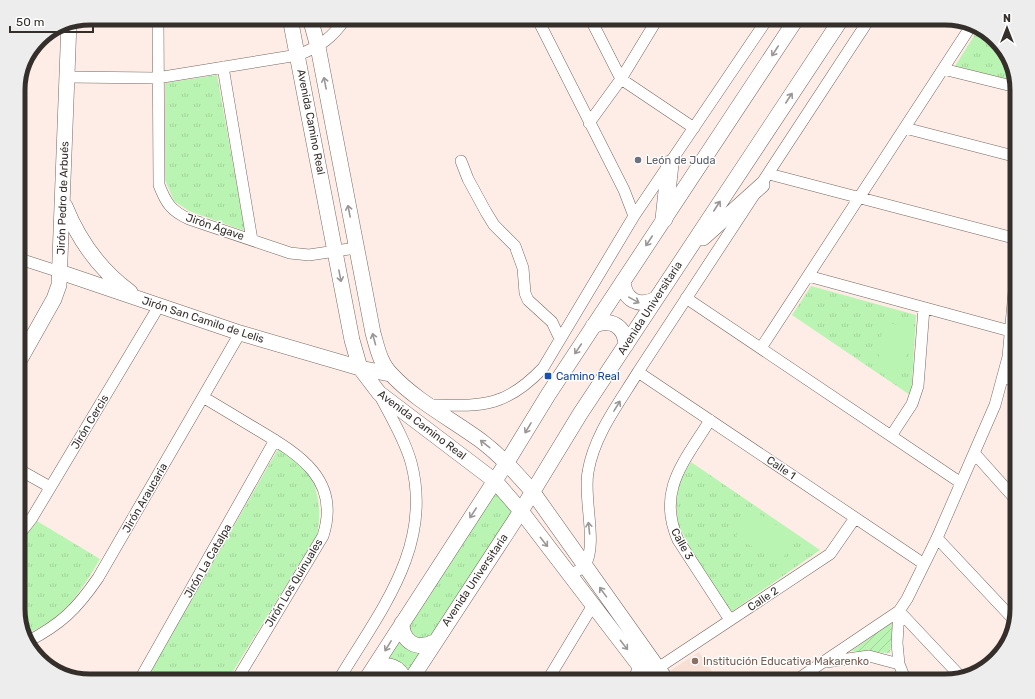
<svg xmlns="http://www.w3.org/2000/svg" width="1035" height="699" font-family="Rubik,sans-serif">
	<defs>
		<pattern id="grass-tufts" width="24" height="20" patternUnits="userSpaceOnUse"><rect width="24" height="20" fill="#baf4b2"/><path d="M3 7l-1-3M5 7V3M7 7l1-3M15 17l-1-3M17 17v-4M19 17l1-3" fill="none" stroke="#a0d299"/></pattern>
		<pattern id="garden-furrows" width="10" height="10" patternUnits="userSpaceOnUse"><rect width="10" height="10" fill="#baf4b2"/><path d="M-1 1l2-2M0 10L10 0M9 11l2-2" fill="none" stroke="#a0d299"/></pattern>
	</defs>
	<rect width="100%" height="100%" fill="#feede6"/>
	<path fill="#f7dfd4" d="M 699,652 L 718,681 L 678,681 L 671,670 Z"/>
	<path fill="url(#grass-tufts)" d="M 979,28 L 985,30 L 1007,54 L 1015,81 L 955,66 Z
		M 217,75 L 245,231 L 189,211 L 174,201 L 165,180 L 165,83 Z
		M 811,286 L 916,315 L 912,383 L 910,395 L 792,315 Z
		M 278,449 C 285,454 293,457 299,463 C 319,481 322,510 317,535 L 227,681 L 145,681 Z
		M 691,462 L 820,550 L 731,612 L 694,555 L 677,523 L 676,495 L 680,480 Z
		M 495,490 L 513,512 L 405,681 L 371,681 Z
		M 37,521 L 100,559 C 81,591 62,623 24,634 L 18,614 L 18,545 Z"/>
	<path fill="url(#garden-furrows)" d="M 894,621 L 890,653 L 851,651 Z"/>
	<path fill="#baf4b2" d="M 883,323 L 910,326 L 904,373 L 877,369 Z
		M 753,510 L 796,538 L 779,564 L 736,536 Z"/>
	<g fill="none" stroke-linecap="round" stroke-linejoin="round">
		<g stroke="#766861" stroke-width="12">
			<path id="street" d="M 158,18 L 159,185 C 166,203 171,211 189,219 L 290,253 L 309,255 L 356,248
				M 537,18 L 624,190 L 634,216
				M 590,18 L 621,79 L 694,128
				M 223,67 L 252,240
				M 943,69 L 1016,87
				M 67,77 L 157,78 L 298,55 C 321,46 332,38 346,18
				M 589,123 L 621,79 L 658,18
				M 905,128 L 1017,157
				M 461,161 L 468,179 L 486,212 L 494,225 L 515,246 L 523,268 L 525,293 L 528,300 L 552,322 L 560,339
				M 769,174 L 1017,239
				M 18,256 L 26,261 L 60,272
				M 808,276 L 1010,331
				M 686,298 L 961,483
				M 761,348 L 971,26
				M 638,372 L 924,564
				M 1004,377 L 1017,381
				M 203,397 C 221,408 240,419 258,430 C 300,455 341,480 323,536 L 236,681
				M 430,405 C 482,406 505,408 543,368 L 634,216 L 768,18
				M 710,420 C 685,461 656,490 678,540 L 730,620
				M 891,436 L 912,404 L 918,386 L 924,308
				M 975,454 L 1017,501
				M 18,469 L 50,487
				M 18,536 L 32,518 L 159,306
				M 937,538 L 1014,620
				M 571,575 C 575,572 582,569 585,565 C 598,545 583,498 588,472 C 594,435 619,403 638,372 L 870,18
				M 899,611 L 961,677
				M 899,611 L 897,643 L 899,664
				M 27,642 C 61,624 76,610 98,578 L 240,333
				M 826,662 L 869,656 L 899,664 L 906,681
				M 658,668 L 830,554 L 855,518
				M 139,681 L 275,440
				M 338,681 C 379,612 434,547 411,462 C 404,438 391,417 380,396
				M 547,681 L 593,605
				M 632,681 L 640,666
				M 795,681 L 899,611 L 907,599 L 937,538 L 995,405 L 1008,357 L 1017,259"/>
		</g>
		<g stroke="#766861" stroke-width="16">
			<path id="secondary" d="M 290,18 L 352,340 L 360,368 L 379,393 L 495,481 L 521,511 L 651,681
				M 310,18 L 318,47 L 373,333 C 377,347 380,363 391,374 C 415,400 451,419 480,440 C 500,455 516,473 532,491 L 667,681
				M 65,206 C 79,241 100,270 130,292
				M 703,238 L 762,185
				M 60,272 L 240,333 L 360,368 L 390,374
				M 623,281 C 624,300 639,308 656,299
				M 593,326 C 610,317 625,326 626,345
				M 18,363 L 54,299 L 59,285 L 69,22
				M 402,623 C 402,642 417,651 434,642
				M 373,669 C 387,662 400,666 405,681
				M 365,681 L 507,462 L 548,395 L 797,18
				M 410,681 L 521,511 L 580,414 L 842,18"/>
		</g>
		<g stroke="#766861" stroke-width="18">
			<path id="primary" d="M 664,219 L 670,164"/>
		</g>
		<use href="#street" stroke="#fff" stroke-width="11"/>
		<use href="#secondary" stroke="#fff" stroke-width="15"/>
		<use href="#primary" stroke="#fff" stroke-width="17"/>
	</g>
	<defs><path id="oneway-shaft" d="M-6 0H5M1.5-3L5.5 0L1.5 3" fill="none" stroke-width="1.6" stroke-linecap="round" stroke-linejoin="round"/></defs>
	<g stroke="#9a9796">
		<use href="#oneway-shaft" transform="translate(775 51) rotate(123)"/>
		<use href="#oneway-shaft" transform="translate(325 83) rotate(-101)"/>
		<use href="#oneway-shaft" transform="translate(789 98) rotate(-57)"/>
		<use href="#oneway-shaft" transform="translate(717 206) rotate(-57)"/>
		<use href="#oneway-shaft" transform="translate(349 211) rotate(-101)"/>
		<use href="#oneway-shaft" transform="translate(649 241) rotate(123)"/>
		<use href="#oneway-shaft" transform="translate(340 276) rotate(79)"/>
		<use href="#oneway-shaft" transform="translate(634 300) rotate(29)"/>
		<use href="#oneway-shaft" transform="translate(374 339) rotate(-105)"/>
		<use href="#oneway-shaft" transform="translate(578 349) rotate(124)"/>
		<use href="#oneway-shaft" transform="translate(617 406) rotate(-58)"/>
		<use href="#oneway-shaft" transform="translate(528 428) rotate(121)"/>
		<use href="#oneway-shaft" transform="translate(485 444) rotate(-142)"/>
		<use href="#oneway-shaft" transform="translate(473 513) rotate(123)"/>
		<use href="#oneway-shaft" transform="translate(589 528) rotate(-96)"/>
		<use href="#oneway-shaft" transform="translate(544 542) rotate(52)"/>
		<use href="#oneway-shaft" transform="translate(603 592) rotate(-126)"/>
		<use href="#oneway-shaft" transform="translate(624 645) rotate(52)"/>
		<use href="#oneway-shaft" transform="translate(388 646) rotate(122)"/>
	</g>
	<circle fill="#6b7280" stroke="#fefefe" stroke-width="1.5" cx="638" cy="160" r="4"/>
	<rect fill="#1a4fb4" stroke="#fefefe" stroke-width="1.5" x="544" y="372" width="8" height="8" rx="2"/>
	<circle fill="#8d6e63" stroke="#fefefe" stroke-width="1.5" cx="695" cy="661" r="4"/>
	<g text-anchor="middle" dominant-baseline="central" stroke-width="3" stroke-linejoin="round" paint-order="stroke">
		<g font-size="11" fill="#352f2c" stroke="#fefefe">
			<text transform="translate(311 122) rotate(79)">Avenida Camino Real</text>
			<text transform="translate(63 198) rotate(-88)">Jirón Pedro de Arbués</text>
			<text transform="translate(215 227) rotate(19)">Jirón Ágave</text>
			<text transform="translate(650 308) rotate(-57)">Avenida Universitaria</text>
			<text transform="translate(203 320) rotate(18)">Jirón San Camilo de Lelis</text>
			<text transform="translate(90 422) rotate(-59)">Jirón Cercis</text>
			<text transform="translate(422 425) rotate(37)">Avenida Camino Real</text>
			<text transform="translate(781 468) rotate(34)">Calle 1</text>
			<text transform="translate(145 498) rotate(-60)">Jirón Araucaria</text>
			<text transform="translate(682 544) rotate(61)">Calle 3</text>
			<text transform="translate(208 561) rotate(-60)">Jirón La Catalpa</text>
			<text transform="translate(475 580) rotate(-56)">Avenida Universitaria</text>
			<text transform="translate(294 583) rotate(-59)">Jirón Los Quinuales</text>
			<text transform="translate(763 599) rotate(-34)">Calle 2</text>
		</g>
		<g font-size="11" fill="#5b616d" stroke="#fefefe" text-anchor="start">
			<text x="646" y="160">León de Juda</text>
		</g>
		<g font-size="11" fill="#164399" stroke="#fefefe" text-anchor="start">
			<text x="556" y="376">Camino Real</text>
		</g>
		<g font-size="11" fill="#785e54" stroke="#fefefe" text-anchor="start">
			<text x="703" y="661">Institución Educativa Makarenko</text>
		</g>
	</g>
	<path d="M0 0H1035V699H0ZM90 25H945A65 65 0 0 1 1010 90V609A65 65 0 0 1 945 674H90A65 65 0 0 1 25 609V90A65 65 0 0 1 90 25Z" fill="#eeeded" fill-rule="evenodd"/>
	<path fill="none" stroke="#352f2c" stroke-width="5" d="M90 25H945A65 65 0 0 1 1010 90V609A65 65 0 0 1 945 674H90A65 65 0 0 1 25 609V90A65 65 0 0 1 90 25Z"/>
	<g transform="translate(1007 28)" stroke="#fefefe" stroke-width="3" paint-order="stroke">
	<path d="M0-3L7 15L0 10L-7 15Z" fill="#352f2c"/>
	<text y="-6" font-size="11" font-weight="bold" text-anchor="middle" fill="#352f2c">N</text>
	</g>
	<path d="M10 26v6h83v-6" fill="none" stroke="#352f2c" stroke-width="2"/>
	<text x="16" y="26" font-size="12" fill="#352f2c" stroke="#fefefe" stroke-width="3" paint-order="stroke">50 m</text>
</svg>
